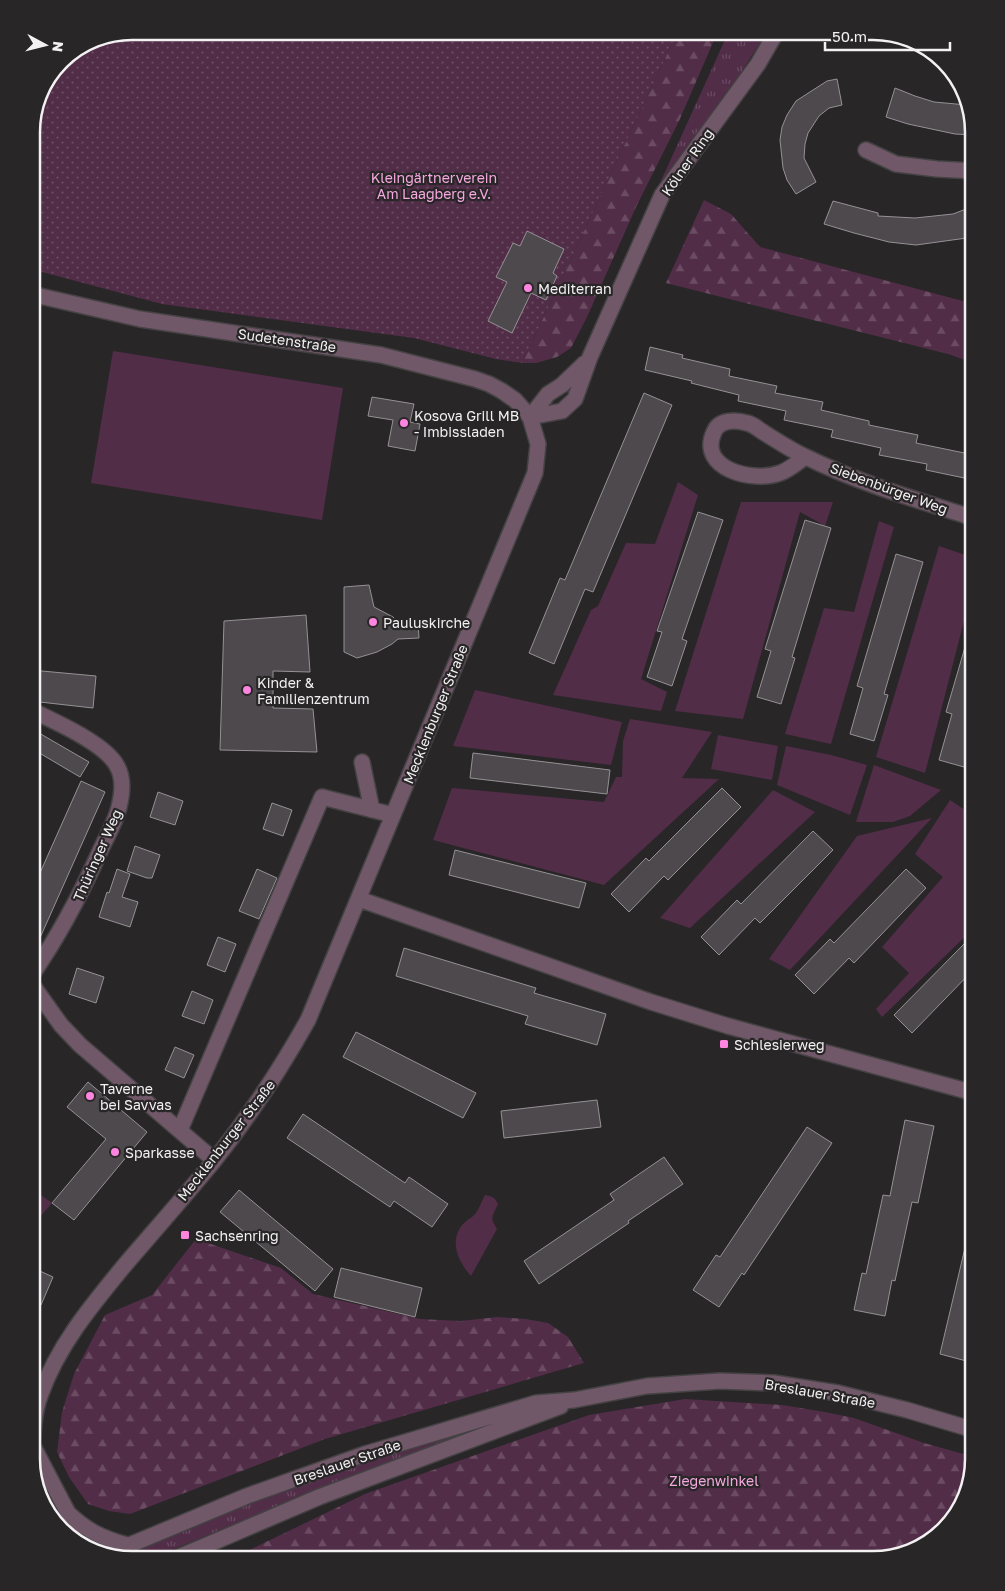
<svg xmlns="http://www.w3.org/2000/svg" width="1005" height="1591" font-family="'Golos Text',sans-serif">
	<defs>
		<pattern id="grass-tufts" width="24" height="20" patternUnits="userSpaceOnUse" patternTransform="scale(1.25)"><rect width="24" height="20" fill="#512d48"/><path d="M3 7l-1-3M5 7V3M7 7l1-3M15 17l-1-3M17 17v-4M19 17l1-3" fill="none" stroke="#6b4c63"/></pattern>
		<pattern id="forest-firs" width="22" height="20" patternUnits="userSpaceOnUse" patternTransform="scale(1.25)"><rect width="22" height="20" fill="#512d48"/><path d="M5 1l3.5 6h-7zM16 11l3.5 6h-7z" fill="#6b4c63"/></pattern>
		<pattern id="garden-dots" width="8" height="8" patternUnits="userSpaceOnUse" patternTransform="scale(1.25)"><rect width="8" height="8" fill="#512d48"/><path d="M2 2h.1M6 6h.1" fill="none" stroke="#6b4c63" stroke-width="1.8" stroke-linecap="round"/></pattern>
	</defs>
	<rect width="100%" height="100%" fill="#292628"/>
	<path fill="url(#grass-tufts)" d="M 729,31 L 764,31 L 766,33 L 740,74 L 660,183 Z
		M 31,1188 L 52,1203 L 31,1227 Z
		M 457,1434 L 459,1438 L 315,1491 L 147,1560 L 140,1560 L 136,1548 L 250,1503 L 364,1462 Z
		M 39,1466 L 66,1530 C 46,1516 37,1490 34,1467 Z"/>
	<path fill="url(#forest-firs)" d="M 678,31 L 718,31 L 679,121 L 637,205 L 587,317 L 571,348 L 557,357 L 536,363 L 522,363 Z
		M 704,200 L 731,214 L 760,247 L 974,304 L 974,363 L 948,354 L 666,283 Z
		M 196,1239 L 281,1268 L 313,1294 L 420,1319 L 461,1321 L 497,1317 L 526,1319 L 548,1323 L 568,1337 L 584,1363 L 325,1439 L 130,1514 L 109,1511 L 88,1504 L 69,1477 L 57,1452 L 62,1412 L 74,1374 L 105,1315 L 152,1295 Z
		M 685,1399 L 782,1405 L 825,1412 L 854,1418 L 924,1443 L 974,1457 L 960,1509 L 918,1549 L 872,1560 L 229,1560 L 365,1494 L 589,1415 Z"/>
	<path fill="#512d48" d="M 113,351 L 343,388 L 322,520 L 91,483 Z
		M 678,482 L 698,495 L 641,679 L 667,692 L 661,711 L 553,695 L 591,610 L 598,606 L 626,543 L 655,544 Z
		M 741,502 L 833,502 L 825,526 L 800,512 L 743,719 L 675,711 Z
		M 879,521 L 894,527 L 831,744 L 785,734 L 824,608 L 854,612 Z
		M 939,546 L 974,558 L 974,582 L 925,773 L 876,757 Z
		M 475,690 L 622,722 L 611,765 L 453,746 Z
		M 630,719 L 712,732 L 682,778 L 719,779 L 604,885 L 433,840 L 452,788 L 604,802 L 616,777 L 622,777 L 623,741 Z
		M 718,735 L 778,746 L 772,780 L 711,769 Z
		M 786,746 L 831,755 L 867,765 L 850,815 L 777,785 Z
		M 874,765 L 941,790 L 910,816 L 893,822 L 856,822 Z
		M 773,790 L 815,812 L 690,928 L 660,918 Z
		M 950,800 L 971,814 L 974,812 L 974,928 L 882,1017 L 876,1009 L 909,973 L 882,947 L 943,877 L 915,854 Z
		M 932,818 L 790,970 L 769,959 L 857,836 Z
		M 485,1195 C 491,1196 495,1197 498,1204 C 493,1216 489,1217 497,1229 L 471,1276 C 458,1262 448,1240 464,1223 C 468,1219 473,1217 476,1213 C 479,1208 482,1201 485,1195 Z"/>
	<path fill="url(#garden-dots)" d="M 133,31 L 678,31 L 522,363 L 496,359 L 414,338 L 162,304 L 31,269 L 31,126 L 42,88 L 61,61 L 94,39 Z"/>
	<path fill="#4d494c" stroke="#959194" d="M 837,79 L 842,105 L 829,108 L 819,116 L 808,133 L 805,144 L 804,158 L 816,182 L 796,194 L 787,180 L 783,168 L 780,140 L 782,127 L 787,115 L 796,101 L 827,81 Z
		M 895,88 L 915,96 L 934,102 L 967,105 L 974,135 L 955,134 L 908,124 L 886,117 Z
		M 833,201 L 878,213 L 878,216 L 915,218 L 953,214 L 974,206 L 974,237 L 916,245 L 889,242 L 854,233 L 824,224 Z
		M 527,231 L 564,249 L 553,273 L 557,276 L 546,300 L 531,293 L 512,333 L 488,321 L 507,282 L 496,277 L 513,243 L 520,246 Z
		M 650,347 L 683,355 L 682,358 L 730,369 L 729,376 L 777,386 L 775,393 L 823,402 L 821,410 L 869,421 L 869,425 L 918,435 L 916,443 L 974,455 L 974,480 L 926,470 L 927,464 L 879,455 L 881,448 L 831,437 L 833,430 L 784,420 L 786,411 L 738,401 L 739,395 L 691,383 L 692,381 L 645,370 Z
		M 644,393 L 672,405 L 593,592 L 585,589 L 554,664 L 529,653 L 560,578 L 565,580 Z
		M 372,397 L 414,404 L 410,422 L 420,424 L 415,451 L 388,446 L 393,420 L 368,416 Z
		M 698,512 L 723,520 L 682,639 L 687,641 L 672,686 L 647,677 L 662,632 L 657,631 Z
		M 805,520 L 831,528 L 792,657 L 795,658 L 781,704 L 757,697 L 771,651 L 765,649 Z
		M 896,554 L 923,562 L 884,694 L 888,695 L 874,741 L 850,734 L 863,688 L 857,686 Z
		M 369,585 L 374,607 L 393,617 L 397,621 L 418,623 L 419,638 L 398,639 L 392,644 L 377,652 L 357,658 L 344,652 L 344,587 Z
		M 306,615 L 310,672 L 273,671 L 273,708 L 313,709 L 317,752 L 220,750 L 224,621 Z
		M 970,630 L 974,630 L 974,735 L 964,767 L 939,760 L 952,714 L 946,712 Z
		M 31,670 L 96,676 L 93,708 L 31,701 Z
		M 39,733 L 89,762 L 80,777 L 31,748 Z
		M 473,753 L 610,770 L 607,794 L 470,778 Z
		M 81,781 L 105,792 L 31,958 L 31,893 Z
		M 722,788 L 741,807 L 668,880 L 664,876 L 629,912 L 611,894 L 646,858 L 649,861 Z
		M 158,792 L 183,801 L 175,825 L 150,817 Z
		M 272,803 L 292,810 L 283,836 L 263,829 Z
		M 813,831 L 833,850 L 760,923 L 755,918 L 719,955 L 701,937 L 737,900 L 741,904 Z
		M 135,846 L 160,855 L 152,878 L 147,878 L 127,871 Z
		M 455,850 L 586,883 L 579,908 L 449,875 Z
		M 117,869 L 130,874 L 122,897 L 138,902 L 130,927 L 99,917 L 107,892 L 109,893 Z
		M 257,869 L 277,878 L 259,919 L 239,911 Z
		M 906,869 L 926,888 L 854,963 L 849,958 L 814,994 L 795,975 L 830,939 L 834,943 Z
		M 218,937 L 236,944 L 225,972 L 207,965 Z
		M 974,939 L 974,969 L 912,1033 L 894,1015 L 964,944 L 966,946 Z
		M 404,948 L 536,988 L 534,993 L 606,1014 L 597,1045 L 525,1024 L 528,1016 L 396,976 Z
		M 77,968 L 104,977 L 96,1003 L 69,994 Z
		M 192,991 L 213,1000 L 204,1024 L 182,1016 Z
		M 356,1032 L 476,1093 L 463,1118 L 343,1057 Z
		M 175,1047 L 194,1055 L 184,1078 L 165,1070 Z
		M 88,1082 L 147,1132 L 74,1220 L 52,1203 L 106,1139 L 67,1107 Z
		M 597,1100 L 601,1127 L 504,1138 L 501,1111 Z
		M 303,1114 L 405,1183 L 409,1177 L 448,1204 L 432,1227 L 394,1201 L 390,1207 L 287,1138 Z
		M 905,1120 L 934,1126 L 918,1203 L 912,1202 L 895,1281 L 892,1280 L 885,1316 L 854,1310 L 862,1273 L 866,1274 L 883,1195 L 890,1196 Z
		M 807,1127 L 832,1143 L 744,1275 L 742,1273 L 719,1307 L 693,1290 L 716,1255 L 720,1257 Z
		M 664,1157 L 683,1184 L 628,1221 L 629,1223 L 539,1284 L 524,1261 L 614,1200 L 610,1194 Z
		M 239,1190 L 333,1269 L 315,1291 L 220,1212 Z
		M 968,1235 L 974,1235 L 974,1363 L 940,1354 Z
		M 31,1267 L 53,1277 L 41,1305 L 31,1301 Z
		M 341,1268 L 422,1288 L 415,1317 L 334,1297 Z"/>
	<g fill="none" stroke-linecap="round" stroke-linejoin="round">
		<g stroke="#454244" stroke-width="18">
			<path id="minor" d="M 866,150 L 896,164 L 937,169 L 974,171
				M 31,294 L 140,319 L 381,355 L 475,379 L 489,384 L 502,391 L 515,400 L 530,417 L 538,444 L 535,473 L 308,1020 C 280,1070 249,1117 213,1162 C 184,1197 154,1231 124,1266 C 91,1306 57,1347 40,1396 C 33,1414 32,1445 32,1464
				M 530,417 L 562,411 L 575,399 L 590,357 L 662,195 L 758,64 L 777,31
				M 530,417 L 548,394 L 562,385 L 585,363
				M 805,457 C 798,462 789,470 780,473 C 753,483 697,469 714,432 C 719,419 736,420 747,423 C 753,424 758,429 763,432 C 777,441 791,450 806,457 C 859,483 917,500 974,518
				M 362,762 L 372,810
				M 359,899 L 651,1002 L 728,1026 L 974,1093
				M 31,976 C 59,936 81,894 101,849 C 107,836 116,821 119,807 C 122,795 124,778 117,766 C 106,744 54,721 31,710
				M 31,983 L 61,1025 L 80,1045 L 214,1160
				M 180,1130 L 322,797 L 393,815
				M 34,1448 L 68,1513 L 73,1539
				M 68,1513 C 87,1531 102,1538 127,1545
				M 108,1554 L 247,1496 L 365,1454 L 536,1403 L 574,1400 L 647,1386 L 720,1381 L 774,1383 L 838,1393 L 907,1410 L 974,1430
				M 172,1560 L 319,1497 L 561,1406"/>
		</g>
		<use href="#minor" stroke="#705868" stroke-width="15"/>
	</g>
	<g fill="#fe85df" stroke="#292628" stroke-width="2">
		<circle cx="528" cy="288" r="5"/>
		<circle cx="404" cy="423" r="5"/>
		<circle cx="373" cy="622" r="5"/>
		<circle cx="247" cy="690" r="5"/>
		<rect x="719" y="1039" width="10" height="10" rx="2.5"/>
		<circle cx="90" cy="1096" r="5"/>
		<circle cx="115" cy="1152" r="5"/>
		<rect x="180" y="1230" width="10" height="10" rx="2.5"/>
	</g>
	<g text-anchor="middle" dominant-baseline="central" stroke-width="4.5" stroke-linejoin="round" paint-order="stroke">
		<g font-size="14" fill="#f4f1f3" stroke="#292628">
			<text transform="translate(687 162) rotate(-55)">Kölner Ring</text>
			<text transform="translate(287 340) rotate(8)">Sudetenstraße</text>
			<text transform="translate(889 488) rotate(20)">Siebenbürger Weg</text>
			<text transform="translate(435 714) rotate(-68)">Mecklenburger Straße</text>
			<text transform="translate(97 855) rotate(-66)">Thüringer Weg</text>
			<text transform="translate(226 1140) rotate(-52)">Mecklenburger Straße</text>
			<text transform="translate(820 1393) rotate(10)">Breslauer Straße</text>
			<text transform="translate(347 1462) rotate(-19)">Breslauer Straße</text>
		</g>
		<g font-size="14" fill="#f7a8e0" stroke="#292628">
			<text x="434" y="177">Kleingärtnerverein<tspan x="434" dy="16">Am Laagberg e.V.</tspan></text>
			<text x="714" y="1480">Ziegenwinkel</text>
		</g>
		<g font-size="14" fill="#f4f1f3" stroke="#292628" text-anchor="start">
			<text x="538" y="288">Mediterran</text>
			<text x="414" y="415">Kosova Grill MB<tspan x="414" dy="16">- Imbissladen</tspan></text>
			<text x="383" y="622">Pauluskirche</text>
			<text x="257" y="682">Kinder &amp;<tspan x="257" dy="16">Familienzentrum</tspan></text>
			<text x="734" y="1044">Schlesierweg</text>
			<text x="100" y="1088">Taverne<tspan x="100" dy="16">bei Savvas</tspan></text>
			<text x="125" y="1152">Sparkasse</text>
			<text x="195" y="1235">Sachsenring</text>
		</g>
	</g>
	<path d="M0 0H1005V1591H0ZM132 40H873A92 92 0 0 1 965 132V1459A92 92 0 0 1 873 1551H132A92 92 0 0 1 40 1459V132A92 92 0 0 1 132 40Z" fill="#292628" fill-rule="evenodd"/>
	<path fill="none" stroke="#f4f1f3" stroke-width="2.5" d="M132 40H873A92 92 0 0 1 965 132V1459A92 92 0 0 1 873 1551H132A92 92 0 0 1 40 1459V132A92 92 0 0 1 132 40Z"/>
	<g transform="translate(45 45) rotate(97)" stroke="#292628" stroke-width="4" paint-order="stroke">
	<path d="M0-4L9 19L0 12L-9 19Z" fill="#f4f1f3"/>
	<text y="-8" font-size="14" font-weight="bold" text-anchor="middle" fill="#f4f1f3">N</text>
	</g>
	<path d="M825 42v8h125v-8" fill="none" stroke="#f4f1f3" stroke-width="2.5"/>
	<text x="832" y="42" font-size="15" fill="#f4f1f3" stroke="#292628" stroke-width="4" paint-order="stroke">50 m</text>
</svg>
